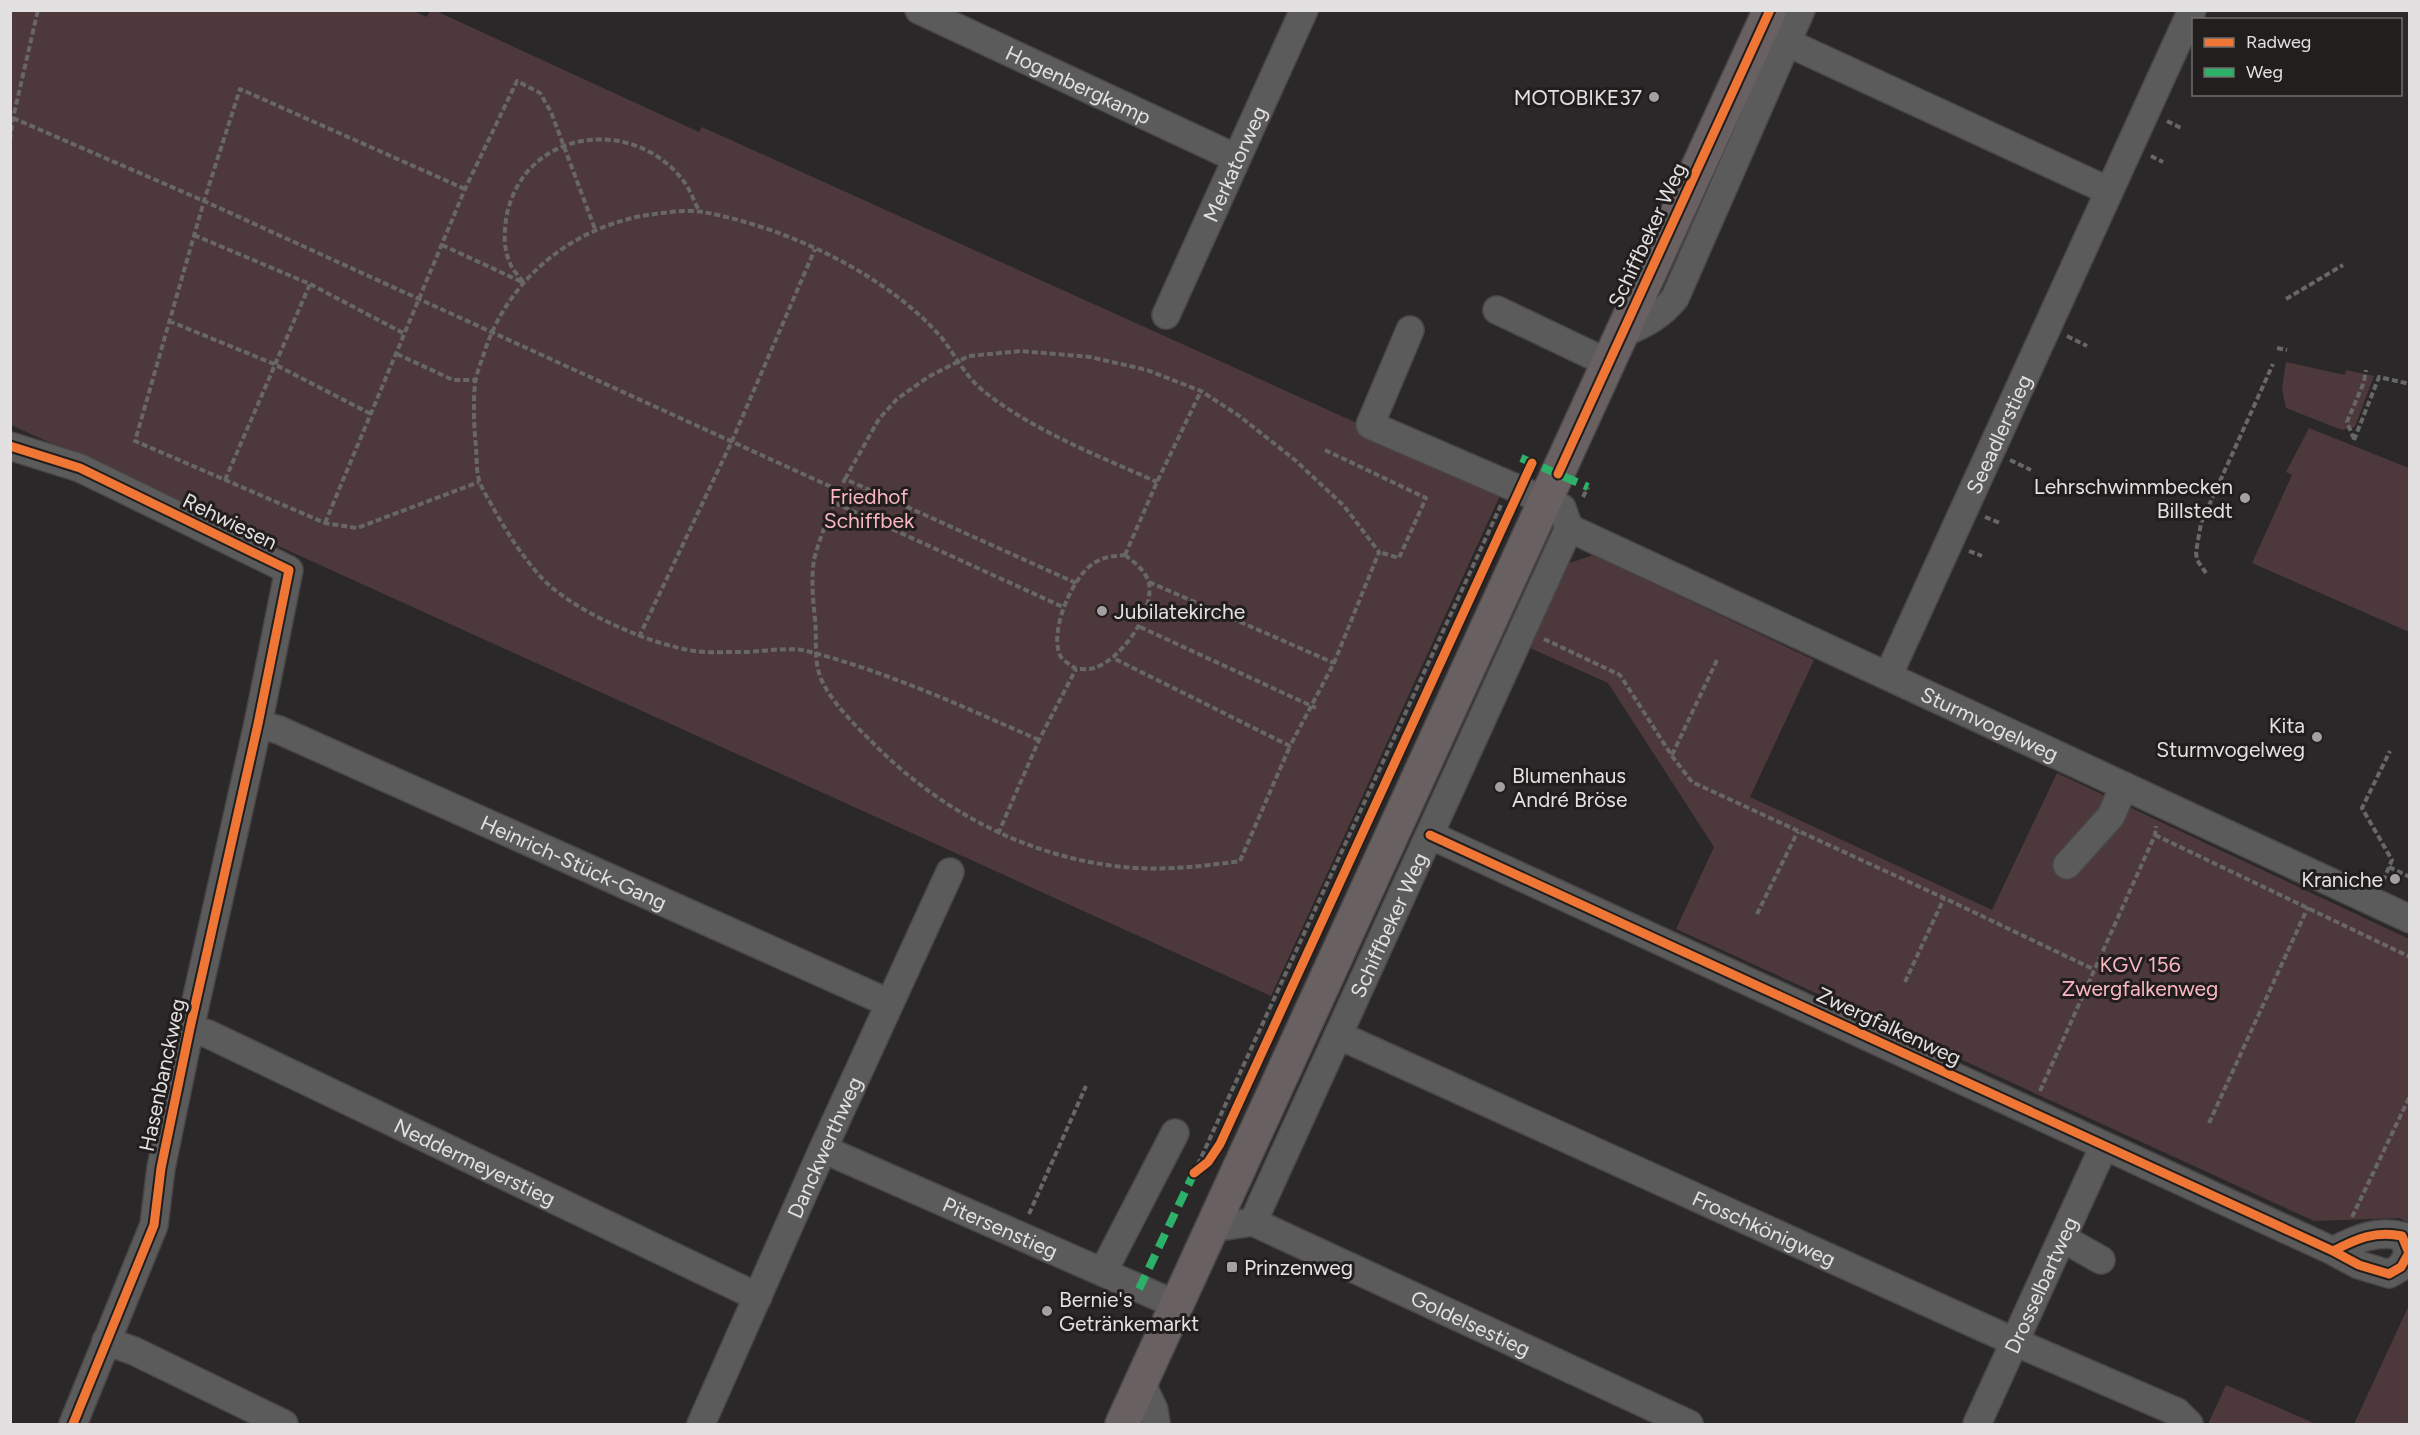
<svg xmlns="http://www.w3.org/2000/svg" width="2420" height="1435" font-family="Figtree,sans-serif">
	<rect width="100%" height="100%" fill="#2b2829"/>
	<path fill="#4d383b" d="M 412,10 L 427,17 L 430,11 L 436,11 L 699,132 L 702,127 L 1503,489 L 1271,996 L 11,425 L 10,11 Z
		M 2286,362 L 2345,375 L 2346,370 L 2374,376 L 2355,427 L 2342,430 L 2286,408 L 2282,389 Z
		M 2309,428 L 2409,468 L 2409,632 L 2252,563 L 2292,475 L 2286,472 Z
		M 1593,555 L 1814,660 L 1750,797 L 1992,910 L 2057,773 L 2409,939 L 2409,1223 L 2399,1218 L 2314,1221 L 1676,929 L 1714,847 L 1608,683 L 1530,648 L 1567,564 Z
		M 2409,1305 L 2409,1424 L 2354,1424 Z
		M 2226,1385 L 2316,1424 L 2208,1424 Z"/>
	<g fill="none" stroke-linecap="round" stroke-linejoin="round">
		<g stroke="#494647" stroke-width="30">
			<g id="minor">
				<path id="s1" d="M 919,10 L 1236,158"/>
				<path d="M 1786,42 L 2109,191"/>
				<path d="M 1497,310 L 1608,363"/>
				<path id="s2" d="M 1166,315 L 1304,10"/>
				<path d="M 1622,334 C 1643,324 1660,317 1675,298 L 1801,10"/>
				<path d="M 10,446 L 80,468 L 289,570 L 258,724 L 190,1028 L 161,1168 L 154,1225 L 73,1424"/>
				<path id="s3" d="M 1569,528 L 2410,919"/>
				<path id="s4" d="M 1888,676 L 2192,10"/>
				<path id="s5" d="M 258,724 L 279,730 L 889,1003"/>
				<path d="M 1430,835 L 2333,1251 L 2359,1265 L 2389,1274 L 2401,1267 L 2409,1253 L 2402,1236 C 2376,1230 2356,1239 2333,1251"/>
				<path d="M 2067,865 L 2111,816 L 2124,786"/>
				<path id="s6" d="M 190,1028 L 208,1034 L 758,1297"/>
				<path id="s7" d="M 1338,1035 L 2015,1342 L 2177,1412 L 2189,1424"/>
				<path id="s8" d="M 823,1149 L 1177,1305"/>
				<path id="s9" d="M 1253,1222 L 1689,1424"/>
				<path id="s10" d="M 1212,1228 L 1253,1222 L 1569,528 L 1562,508 L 1370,425 L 1410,330"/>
				<path d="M 2062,1238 L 2101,1260"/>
				<path d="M 1103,1272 L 1175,1133"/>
				<path d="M 106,1341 L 134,1351 L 284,1424"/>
				<path d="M 1141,1382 L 1154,1410 L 1156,1424"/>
				<path id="s11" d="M 701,1424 L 823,1149 L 950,872"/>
				<path id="s12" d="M 1977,1424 L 2104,1146"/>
			</g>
		</g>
		<g stroke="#494647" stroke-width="36">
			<path id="major" d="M 1122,1424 L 1770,10"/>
		</g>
		<path stroke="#686767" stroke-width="4" stroke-dasharray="6 3" stroke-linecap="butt" d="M 13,118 L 204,201 L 838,490
			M 2167,121 L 2181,128
			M 10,140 L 13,118 L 38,10
			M 2151,156 L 2163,162
			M 465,189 L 240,89 L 204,201 L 135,441 L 325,523 L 357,528 L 479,482
			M 194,235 L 310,284 L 405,334
			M 442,245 L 522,282
			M 523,282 C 519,276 512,270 510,263 C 503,248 504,230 507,214 C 525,130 631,115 682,179 C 689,187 694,201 699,211
			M 2286,299 L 2343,265
			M 169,321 L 274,364 L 371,414
			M 2067,336 L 2087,346
			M 2277,348 L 2287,350
			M 397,354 L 453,380 L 475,380
			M 2354,439 L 2347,422 L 2364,382 L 2366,370
			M 2354,440 L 2379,377 L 2410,384
			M 1325,450 L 1426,498 L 1399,558 L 1379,552
			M 2010,460 L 2031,470
			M 845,479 L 879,419 L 897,399 L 928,377 L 969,356 L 1021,351 L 1090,357 L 1147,370 L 1201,391 L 1238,415 L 1295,460 L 1344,506 L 1379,552 L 1334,663 L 1290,746 L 1113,658
			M 225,480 L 310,284
			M 1583,497 L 1588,487
			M 835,503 L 1063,607
			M 1985,517 L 2000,523
			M 325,523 L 465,189 L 517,81 L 540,93 L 551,112 L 595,229
			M 1969,551 L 1982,556
			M 1125,555 C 1134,562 1146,571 1149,583 C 1154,613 1122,659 1094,668 C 1089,670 1082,669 1076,669 C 1072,666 1064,661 1061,657 C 1048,634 1071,581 1090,566 C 1101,557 1112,556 1125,555 Z
			M 1125,555 L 1157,482 L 1201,391
			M 2206,573 L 2197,560 L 2196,552 L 2201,523 L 2273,364
			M 1149,582 L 1334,663
			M 1076,583 L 845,479 C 836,495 818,542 814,560 C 811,579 813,600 815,619 C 817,637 814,656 819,673 C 826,697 854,724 871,741 C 941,813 1034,861 1135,868 C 1170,870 1206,866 1240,861 L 1290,746
			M 1140,627 L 1316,708
			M 639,637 L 732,441 L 815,249
			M 1544,639 L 1620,675 L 1672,756 L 1692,782 L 1944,898 L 2093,969
			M 1039,740 C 964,707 888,672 807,651 C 785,646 758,653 735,652 C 722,652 708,653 695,651 C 650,645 568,609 539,575 C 519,552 504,528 490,502 C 486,495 481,487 479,480 C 476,470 477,458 476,448 C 474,427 473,405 475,384 C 476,374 481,363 484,353 C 508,279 571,228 647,215 C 664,213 685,209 703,212 C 785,227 885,273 941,337 C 956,356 966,378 986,393 C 1036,432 1099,456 1157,482
			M 1672,755 L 1717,660
			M 998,834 L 1039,740 L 1076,669
			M 2155,835 L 2410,957
			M 2389,867 L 2410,877
			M 2383,881 L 2392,860 L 2362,808 L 2390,751
			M 1757,914 L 1798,831
			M 1905,982 L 1944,898
			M 2040,1091 L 2155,835 L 2156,826
			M 2209,1123 L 2308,907
			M 1194,1173 L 1501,505
			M 1029,1214 L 1086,1086
			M 2352,1217 L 2410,1096"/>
		<use href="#minor" stroke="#5c5b5b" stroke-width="27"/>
		<use href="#major" stroke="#696062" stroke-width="33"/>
		<path stroke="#2db169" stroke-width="8" stroke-dasharray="15 8" stroke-linecap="butt" d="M 1521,458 L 1588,487
			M 1139,1289 L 1194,1173"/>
		<g stroke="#221e1e" stroke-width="13">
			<path id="cycleway" d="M 10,446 L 80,468 L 289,570 L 258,724 L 190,1028 L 161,1168 L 154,1225 L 73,1424
				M 1558,474 L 1770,10
				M 1430,835 L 2333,1251 L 2359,1265 L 2389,1274 L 2401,1267 L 2409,1253 L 2402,1236 C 2376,1230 2356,1239 2333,1251
				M 1194,1173 L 1208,1162 L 1220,1144 L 1532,463"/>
		</g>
		<use href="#cycleway" stroke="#f07635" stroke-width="9"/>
	</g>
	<g fill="#a3a0a1" stroke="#221e1e" stroke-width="2">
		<circle cx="1654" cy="97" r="6"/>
		<circle cx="2245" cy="498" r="6"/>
		<circle cx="1102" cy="611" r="6"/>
		<circle cx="2317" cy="737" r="6"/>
		<circle cx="1500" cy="787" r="6"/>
		<circle cx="2395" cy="879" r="6"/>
		<rect x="1226" y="1261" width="12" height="12" rx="3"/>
		<circle cx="1047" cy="1311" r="6"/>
	</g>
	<g text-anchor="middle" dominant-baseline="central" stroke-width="6" stroke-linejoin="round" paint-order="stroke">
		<g font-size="21" fill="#e3e0e1" stroke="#221e1e">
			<text stroke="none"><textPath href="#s1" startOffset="176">Hogenbergkamp</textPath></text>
			<text stroke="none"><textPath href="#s2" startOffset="166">Merkatorweg</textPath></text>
			<text transform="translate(1647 235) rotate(-65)">Schiffbeker Weg</text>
			<text stroke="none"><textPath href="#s4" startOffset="266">Seeadlerstieg</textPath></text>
			<text transform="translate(230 521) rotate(26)">Rehwiesen</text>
			<text stroke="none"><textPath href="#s3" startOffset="464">Sturmvogelweg</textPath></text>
			<text stroke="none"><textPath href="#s5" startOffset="345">Heinrich-Stück-Gang</textPath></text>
			<text stroke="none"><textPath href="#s10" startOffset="368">Schiffbeker Weg</textPath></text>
			<text transform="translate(1889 1026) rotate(25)">Zwergfalkenweg</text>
			<text transform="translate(162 1075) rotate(-78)">Hasenbanckweg</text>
			<text stroke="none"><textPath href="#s11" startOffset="303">Danckwerthweg</textPath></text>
			<text stroke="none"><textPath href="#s6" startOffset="315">Neddermeyerstieg</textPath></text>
			<text stroke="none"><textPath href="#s8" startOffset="194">Pitersenstieg</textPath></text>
			<text stroke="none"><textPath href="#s7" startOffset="468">Froschkönigweg</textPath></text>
			<text stroke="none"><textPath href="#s12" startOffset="153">Drosselbartweg</textPath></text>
			<text stroke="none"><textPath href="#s9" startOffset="240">Goldelsestieg</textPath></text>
		</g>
		<g font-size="21" fill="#e3e0e1" stroke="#221e1e" text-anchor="end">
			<text x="1642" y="97">MOTOBIKE37</text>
			<text x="2233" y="486">Lehrschwimmbecken<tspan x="2233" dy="24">Billstedt</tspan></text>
			<text x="1114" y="611" text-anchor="start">Jubilatekirche</text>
			<text x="2305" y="725">Kita<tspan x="2305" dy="24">Sturmvogelweg</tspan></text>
			<text x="1512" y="775" text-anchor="start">Blumenhaus<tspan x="1512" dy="24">André Bröse</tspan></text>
			<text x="2383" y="879">Kraniche</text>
			<text x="1244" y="1267" text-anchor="start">Prinzenweg</text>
			<text x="1059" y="1299" text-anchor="start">Bernie's<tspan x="1059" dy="24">Getränkemarkt</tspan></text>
		</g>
		<g font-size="21" fill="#fab7c2" stroke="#221e1e">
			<text x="869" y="496">Friedhof<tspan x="869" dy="24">Schiffbek</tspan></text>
			<text x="2140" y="964">KGV 156<tspan x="2140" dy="24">Zwergfalkenweg</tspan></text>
		</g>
	</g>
	<rect width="2420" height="1435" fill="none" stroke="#e3e0e1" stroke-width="24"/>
	<rect x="2192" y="18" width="210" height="78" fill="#221e1e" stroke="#6f6c6c" stroke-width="1.5"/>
	<rect x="2204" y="38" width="30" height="9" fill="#f07635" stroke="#6f6c6c" stroke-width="1.5"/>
	<text x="2246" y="48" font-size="18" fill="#e3e0e1">Radweg</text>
	<rect x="2204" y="68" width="30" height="9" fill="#2db169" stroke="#6f6c6c" stroke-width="1.5"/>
	<text x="2246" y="78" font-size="18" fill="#e3e0e1">Weg</text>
</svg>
